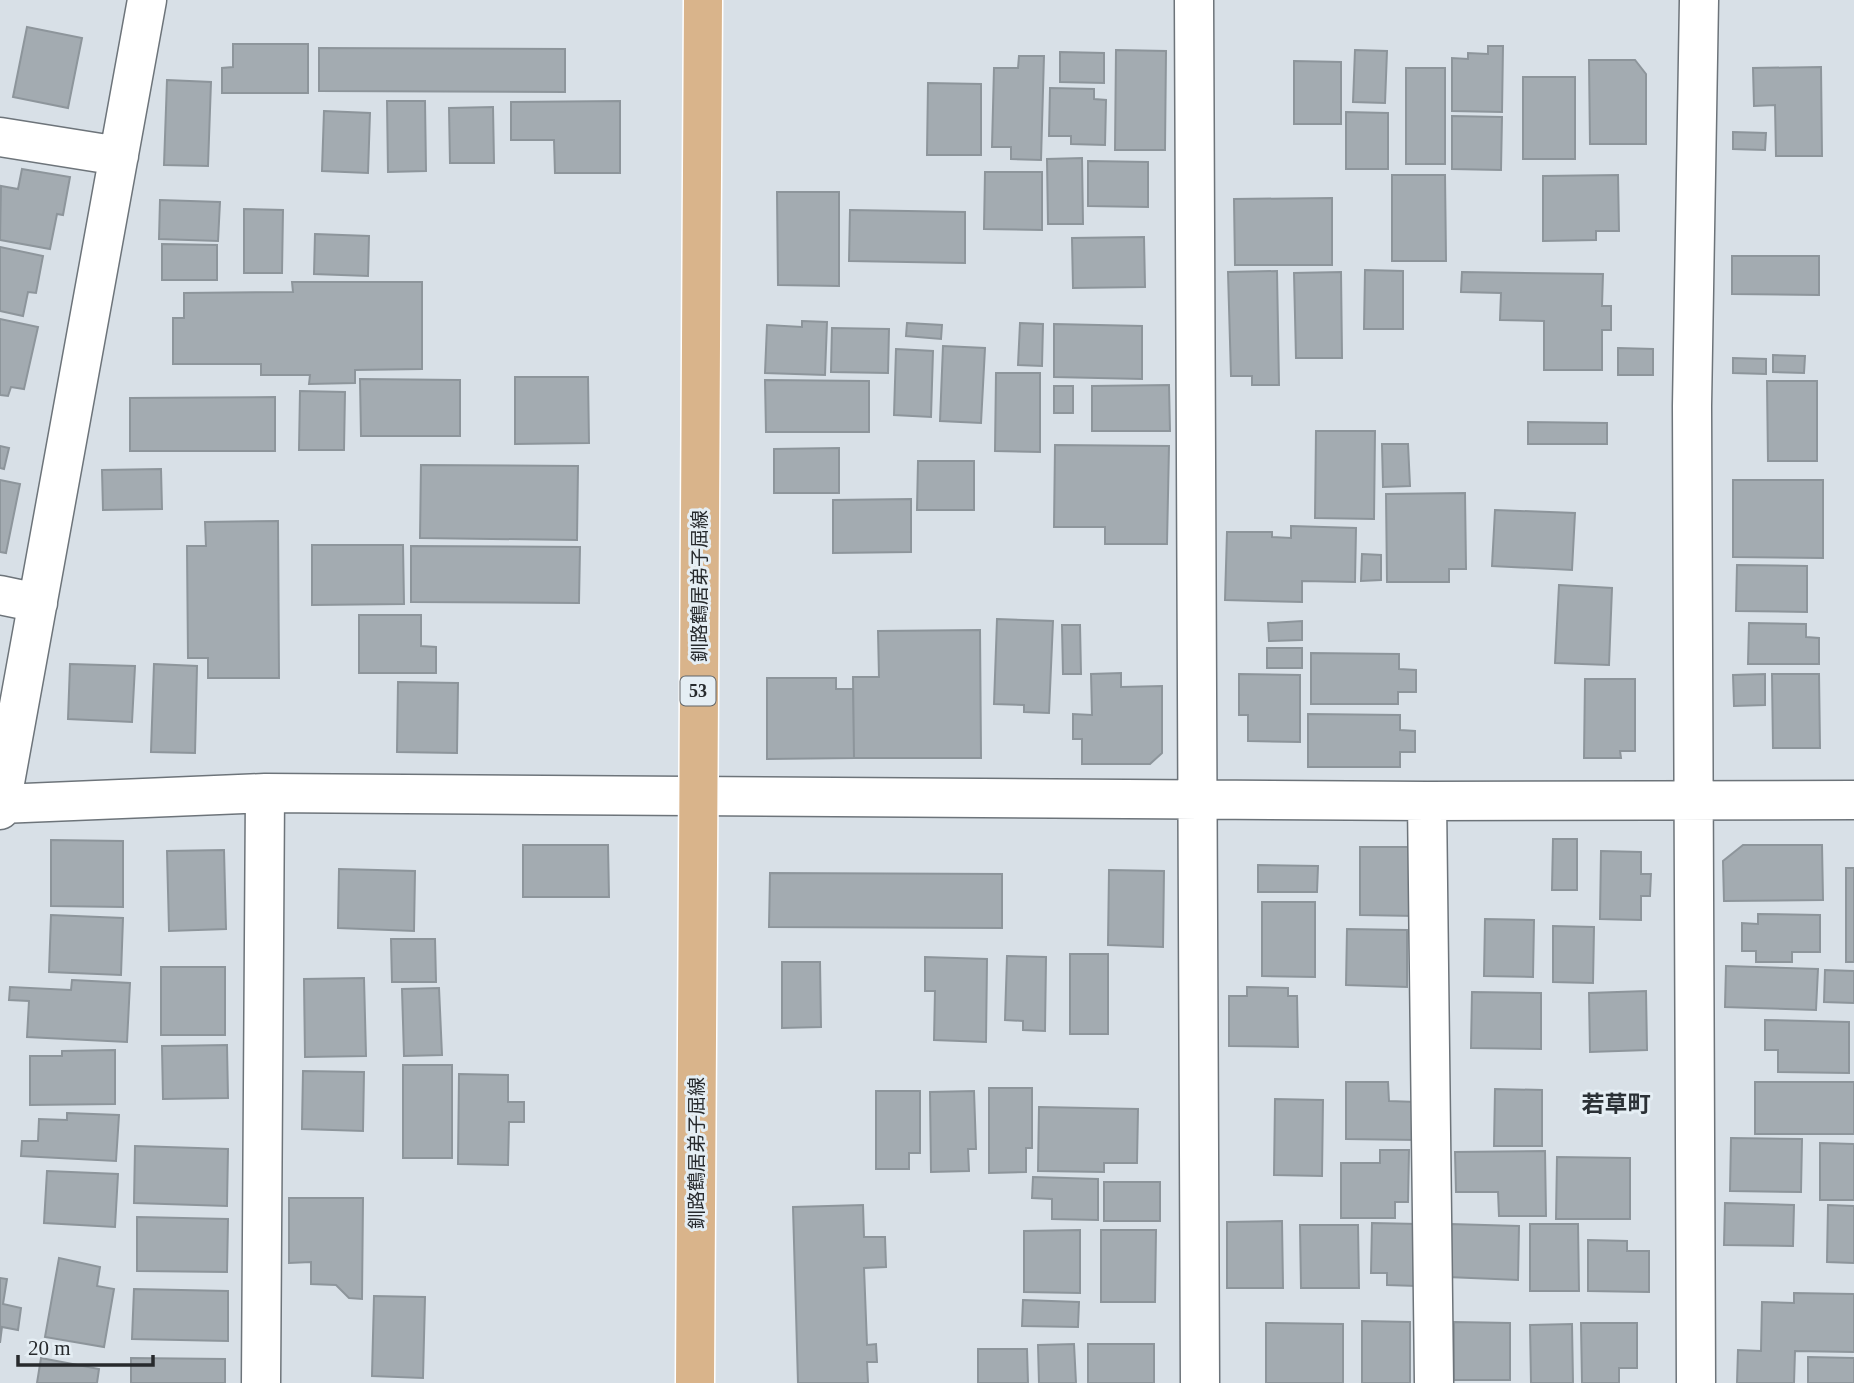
<svg xmlns="http://www.w3.org/2000/svg" width="1854" height="1383" font-family="'Times New Roman','Noto Sans JP',serif">
	<rect width="100%" height="100%" fill="#d8e0e7"/>
	<path fill="#a3abb1" stroke="#8d959b" stroke-width="2" d="M 27,27 L 82,38 L 68,108 L 13,97 Z
		M 233,44 L 308,44 L 308,93 L 222,93 L 222,68 L 233,67 Z
		M 1488,46 L 1503,46 L 1502,112 L 1452,111 L 1452,58 L 1468,59 L 1468,53 L 1488,54 Z
		M 319,48 L 565,49 L 565,92 L 319,91 Z
		M 1116,50 L 1166,51 L 1165,150 L 1115,150 Z
		M 1355,50 L 1387,51 L 1385,103 L 1353,102 Z
		M 1060,52 L 1104,53 L 1104,83 L 1060,82 Z
		M 1019,56 L 1044,56 L 1041,160 L 1011,159 L 1011,147 L 992,147 L 994,68 L 1018,68 Z
		M 1589,60 L 1635,60 L 1646,74 L 1646,144 L 1590,144 Z
		M 1294,61 L 1341,62 L 1341,124 L 1294,124 Z
		M 1821,67 L 1822,156 L 1776,156 L 1775,105 L 1754,106 L 1753,68 Z
		M 1406,68 L 1445,68 L 1445,164 L 1406,164 Z
		M 1523,77 L 1575,77 L 1575,159 L 1523,159 Z
		M 167,80 L 211,82 L 208,166 L 164,165 Z
		M 928,83 L 981,84 L 981,155 L 927,155 Z
		M 1050,88 L 1094,89 L 1094,99 L 1106,100 L 1105,145 L 1071,144 L 1071,136 L 1049,136 Z
		M 387,101 L 425,101 L 426,171 L 388,172 Z
		M 620,101 L 620,173 L 555,173 L 554,140 L 511,140 L 511,102 Z
		M 493,107 L 494,163 L 450,163 L 449,108 Z
		M 324,111 L 370,113 L 368,173 L 322,171 Z
		M 1346,112 L 1388,113 L 1388,169 L 1346,169 Z
		M 1452,116 L 1502,117 L 1501,170 L 1452,169 Z
		M 1733,132 L 1766,133 L 1765,150 L 1733,149 Z
		M 1082,158 L 1083,224 L 1048,224 L 1047,159 Z
		M 1088,161 L 1148,162 L 1148,207 L 1088,206 Z
		M 22,169 L 70,177 L 63,215 L 57,214 L 50,249 L 0,240 L 1,186 L 18,189 Z
		M 985,172 L 1042,172 L 1042,230 L 984,229 Z
		M 1392,175 L 1445,175 L 1446,261 L 1392,261 Z
		M 1618,175 L 1619,231 L 1596,231 L 1596,240 L 1543,241 L 1543,176 Z
		M 777,192 L 839,192 L 839,286 L 778,285 Z
		M 1332,198 L 1332,265 L 1235,265 L 1234,199 Z
		M 160,200 L 220,202 L 218,241 L 159,239 Z
		M 244,209 L 283,210 L 282,273 L 244,273 Z
		M 850,210 L 965,212 L 965,263 L 849,261 Z
		M 315,234 L 369,236 L 368,276 L 314,274 Z
		M 1144,237 L 1145,287 L 1073,288 L 1072,238 Z
		M 162,244 L 217,245 L 217,280 L 162,280 Z
		M 0,247 L 43,256 L 36,293 L 28,292 L 23,316 L 0,311 Z
		M 1732,256 L 1819,256 L 1819,295 L 1732,294 Z
		M 1365,270 L 1403,271 L 1403,329 L 1364,329 Z
		M 1277,271 L 1279,385 L 1252,385 L 1252,376 L 1231,376 L 1228,272 Z
		M 1341,272 L 1342,358 L 1296,358 L 1294,273 Z
		M 1462,272 L 1603,274 L 1602,306 L 1611,306 L 1611,330 L 1602,330 L 1602,370 L 1544,370 L 1544,321 L 1500,320 L 1501,293 L 1461,292 Z
		M 292,282 L 422,282 L 422,369 L 355,370 L 355,383 L 309,384 L 310,375 L 261,375 L 261,364 L 173,364 L 173,318 L 184,318 L 184,293 L 293,292 Z
		M 0,319 L 38,327 L 24,389 L 11,387 L 8,396 L 0,395 Z
		M 802,321 L 827,322 L 825,375 L 765,373 L 767,325 L 802,327 Z
		M 907,323 L 942,325 L 941,339 L 906,336 Z
		M 1020,323 L 1043,324 L 1042,366 L 1018,365 Z
		M 1054,324 L 1142,326 L 1142,379 L 1054,377 Z
		M 832,328 L 889,329 L 888,373 L 831,372 Z
		M 943,346 L 985,348 L 981,423 L 940,421 Z
		M 1618,348 L 1653,349 L 1653,375 L 1618,375 Z
		M 896,349 L 933,351 L 931,417 L 894,415 Z
		M 1773,355 L 1805,356 L 1804,373 L 1773,372 Z
		M 1733,358 L 1766,359 L 1766,374 L 1733,373 Z
		M 996,373 L 1040,373 L 1040,452 L 995,451 Z
		M 515,377 L 588,377 L 589,443 L 515,444 Z
		M 360,379 L 460,380 L 460,436 L 361,436 Z
		M 765,380 L 869,381 L 869,432 L 766,432 Z
		M 1767,381 L 1817,381 L 1817,461 L 1768,461 Z
		M 1169,385 L 1170,431 L 1092,431 L 1092,386 Z
		M 1054,386 L 1073,386 L 1073,413 L 1054,413 Z
		M 300,391 L 345,392 L 344,450 L 299,450 Z
		M 275,397 L 275,451 L 130,451 L 130,398 Z
		M 1528,422 L 1607,423 L 1607,444 L 1528,444 Z
		M 1316,431 L 1375,431 L 1374,519 L 1315,518 Z
		M 1382,444 L 1408,444 L 1410,486 L 1383,487 Z
		M 1055,445 L 1169,446 L 1167,544 L 1105,544 L 1105,527 L 1054,527 Z
		M 0,446 L 9,448 L 4,469 L 0,468 Z
		M 839,448 L 839,493 L 774,493 L 774,449 Z
		M 918,461 L 974,461 L 974,510 L 917,510 Z
		M 421,465 L 578,466 L 577,540 L 420,538 Z
		M 161,469 L 162,509 L 103,510 L 102,470 Z
		M 0,480 L 20,484 L 6,553 L 0,552 Z
		M 1733,480 L 1823,480 L 1823,558 L 1733,557 Z
		M 1465,493 L 1466,569 L 1449,569 L 1449,582 L 1387,582 L 1386,494 Z
		M 911,499 L 911,552 L 833,553 L 833,500 Z
		M 1495,510 L 1575,513 L 1572,570 L 1492,566 Z
		M 278,521 L 279,678 L 208,678 L 208,658 L 188,658 L 187,546 L 206,546 L 205,522 Z
		M 1291,526 L 1356,528 L 1355,582 L 1302,581 L 1302,602 L 1225,600 L 1227,532 L 1272,532 L 1272,537 L 1291,538 Z
		M 312,545 L 403,545 L 404,604 L 312,605 Z
		M 411,546 L 580,547 L 579,603 L 411,602 Z
		M 1362,554 L 1381,555 L 1381,580 L 1361,581 Z
		M 1737,565 L 1807,566 L 1807,612 L 1736,611 Z
		M 1559,585 L 1612,588 L 1609,665 L 1555,663 Z
		M 359,615 L 421,615 L 421,646 L 436,647 L 436,673 L 359,673 Z
		M 997,619 L 1053,621 L 1049,713 L 1024,712 L 1024,705 L 994,704 Z
		M 1302,621 L 1302,640 L 1269,641 L 1268,623 Z
		M 1749,623 L 1806,624 L 1806,637 L 1819,638 L 1819,664 L 1748,664 Z
		M 1062,625 L 1080,625 L 1081,674 L 1063,674 Z
		M 980,630 L 981,758 L 854,758 L 853,677 L 879,677 L 878,631 Z
		M 1267,648 L 1302,648 L 1302,668 L 1267,668 Z
		M 1311,653 L 1399,654 L 1399,669 L 1416,670 L 1416,692 L 1398,692 L 1398,704 L 1311,704 Z
		M 70,664 L 135,666 L 132,722 L 68,719 Z
		M 154,664 L 197,666 L 195,753 L 151,752 Z
		M 1121,673 L 1121,687 L 1162,686 L 1162,753 L 1150,764 L 1082,764 L 1082,739 L 1073,739 L 1073,714 L 1092,715 L 1091,674 Z
		M 1239,674 L 1300,675 L 1300,742 L 1248,741 L 1248,715 L 1239,715 Z
		M 1765,674 L 1765,705 L 1734,706 L 1733,675 Z
		M 1772,674 L 1819,674 L 1820,748 L 1773,748 Z
		M 767,678 L 836,678 L 836,689 L 853,689 L 854,758 L 767,759 Z
		M 1585,679 L 1635,679 L 1635,751 L 1620,751 L 1621,758 L 1584,758 Z
		M 398,682 L 458,683 L 457,753 L 397,752 Z
		M 1308,714 L 1400,715 L 1400,730 L 1415,731 L 1415,752 L 1400,752 L 1400,767 L 1308,767 Z
		M 1553,839 L 1577,839 L 1577,890 L 1552,890 Z
		M 51,840 L 123,841 L 123,907 L 51,906 Z
		M 523,845 L 608,845 L 609,897 L 523,897 Z
		M 1743,845 L 1822,845 L 1823,900 L 1724,901 L 1723,861 Z
		M 1360,847 L 1415,847 L 1415,916 L 1360,915 Z
		M 224,850 L 226,929 L 169,931 L 167,851 Z
		M 1601,851 L 1641,852 L 1641,874 L 1651,874 L 1650,896 L 1641,896 L 1641,920 L 1600,919 Z
		M 1258,865 L 1318,866 L 1317,892 L 1258,892 Z
		M 1846,868 L 1854,868 L 1854,962 L 1846,962 Z
		M 339,869 L 415,871 L 414,931 L 338,928 Z
		M 1109,870 L 1164,871 L 1163,947 L 1108,945 Z
		M 770,873 L 1002,874 L 1002,928 L 769,927 Z
		M 1262,902 L 1315,902 L 1315,977 L 1262,976 Z
		M 1758,914 L 1820,915 L 1820,952 L 1792,952 L 1792,962 L 1756,962 L 1756,951 L 1742,951 L 1742,923 L 1758,924 Z
		M 51,915 L 123,918 L 121,975 L 49,972 Z
		M 1485,919 L 1534,920 L 1533,977 L 1484,976 Z
		M 1553,926 L 1594,927 L 1593,983 L 1553,982 Z
		M 1347,929 L 1407,930 L 1407,987 L 1346,985 Z
		M 391,939 L 435,939 L 436,982 L 392,982 Z
		M 1070,954 L 1108,954 L 1108,1034 L 1070,1034 Z
		M 1007,956 L 1046,957 L 1045,1031 L 1023,1030 L 1023,1021 L 1005,1020 Z
		M 925,957 L 987,959 L 986,1042 L 934,1040 L 935,991 L 925,991 Z
		M 782,962 L 820,962 L 821,1027 L 782,1028 Z
		M 1726,966 L 1818,969 L 1816,1010 L 1725,1007 Z
		M 161,967 L 225,967 L 225,1035 L 161,1035 Z
		M 1825,970 L 1854,971 L 1854,1003 L 1824,1002 Z
		M 364,978 L 366,1056 L 305,1057 L 304,979 Z
		M 72,980 L 130,983 L 127,1042 L 27,1037 L 29,1001 L 9,1000 L 10,987 L 71,990 Z
		M 1247,987 L 1288,988 L 1288,996 L 1297,996 L 1298,1047 L 1229,1046 L 1229,996 L 1247,996 Z
		M 439,988 L 442,1055 L 404,1056 L 402,989 Z
		M 1646,991 L 1647,1050 L 1590,1052 L 1589,993 Z
		M 1472,992 L 1541,993 L 1541,1049 L 1471,1048 Z
		M 1765,1020 L 1849,1022 L 1849,1073 L 1778,1072 L 1778,1050 L 1765,1050 Z
		M 227,1045 L 228,1098 L 163,1099 L 162,1046 Z
		M 115,1050 L 115,1104 L 30,1105 L 30,1056 L 62,1056 L 62,1051 Z
		M 403,1065 L 452,1065 L 452,1158 L 403,1158 Z
		M 303,1071 L 364,1072 L 363,1131 L 302,1129 Z
		M 459,1074 L 508,1075 L 508,1102 L 524,1102 L 524,1122 L 509,1122 L 508,1165 L 458,1164 Z
		M 1346,1082 L 1388,1082 L 1389,1101 L 1416,1102 L 1416,1140 L 1346,1139 Z
		M 1755,1082 L 1854,1082 L 1854,1134 L 1755,1134 Z
		M 989,1088 L 1032,1088 L 1032,1148 L 1026,1148 L 1026,1172 L 989,1173 Z
		M 1495,1089 L 1542,1090 L 1542,1146 L 1494,1146 Z
		M 876,1091 L 920,1091 L 920,1153 L 909,1153 L 909,1169 L 876,1169 Z
		M 974,1091 L 976,1149 L 968,1149 L 969,1171 L 931,1172 L 930,1092 Z
		M 1275,1099 L 1323,1100 L 1322,1176 L 1274,1175 Z
		M 1039,1107 L 1138,1109 L 1137,1163 L 1104,1163 L 1104,1172 L 1038,1171 Z
		M 67,1113 L 119,1115 L 116,1161 L 21,1156 L 22,1141 L 38,1141 L 39,1119 L 67,1120 Z
		M 1731,1138 L 1802,1139 L 1801,1192 L 1730,1191 Z
		M 1820,1143 L 1854,1144 L 1854,1200 L 1820,1200 Z
		M 135,1146 L 228,1149 L 227,1206 L 134,1203 Z
		M 1380,1150 L 1409,1150 L 1408,1202 L 1395,1202 L 1395,1218 L 1341,1218 L 1341,1163 L 1380,1163 Z
		M 1545,1151 L 1546,1216 L 1499,1216 L 1498,1192 L 1456,1192 L 1455,1152 Z
		M 1557,1157 L 1630,1158 L 1630,1219 L 1556,1219 Z
		M 47,1171 L 118,1174 L 115,1227 L 44,1223 Z
		M 1033,1177 L 1098,1179 L 1098,1220 L 1052,1219 L 1052,1199 L 1032,1198 Z
		M 1104,1182 L 1160,1182 L 1160,1221 L 1104,1221 Z
		M 289,1198 L 363,1198 L 362,1299 L 349,1298 L 336,1285 L 311,1284 L 311,1262 L 289,1263 Z
		M 1725,1203 L 1794,1205 L 1793,1246 L 1724,1245 Z
		M 863,1205 L 864,1237 L 885,1237 L 886,1267 L 864,1268 L 867,1345 L 876,1344 L 877,1362 L 867,1362 L 868,1383 L 798,1383 L 793,1207 Z
		M 1828,1205 L 1854,1206 L 1854,1263 L 1827,1262 Z
		M 137,1217 L 228,1219 L 227,1272 L 137,1271 Z
		M 1282,1221 L 1283,1288 L 1227,1288 L 1227,1222 Z
		M 1372,1223 L 1418,1224 L 1417,1286 L 1387,1285 L 1387,1273 L 1371,1273 Z
		M 1450,1224 L 1519,1226 L 1518,1280 L 1448,1277 Z
		M 1530,1224 L 1578,1224 L 1579,1291 L 1530,1291 Z
		M 1300,1225 L 1358,1225 L 1359,1288 L 1301,1288 Z
		M 1080,1230 L 1080,1293 L 1024,1292 L 1024,1231 Z
		M 1101,1230 L 1156,1230 L 1155,1302 L 1101,1302 Z
		M 1588,1240 L 1627,1241 L 1627,1251 L 1649,1251 L 1649,1292 L 1588,1291 Z
		M 59,1258 L 100,1267 L 97,1286 L 114,1289 L 104,1347 L 45,1337 Z
		M 0,1278 L 7,1279 L 3,1304 L 21,1308 L 18,1330 L 2,1327 L 0,1343 Z
		M 134,1289 L 228,1291 L 228,1341 L 132,1339 Z
		M 1794,1293 L 1854,1294 L 1854,1352 L 1795,1351 L 1794,1383 L 1737,1383 L 1738,1350 L 1761,1351 L 1762,1302 L 1794,1303 Z
		M 374,1296 L 425,1297 L 423,1378 L 372,1376 Z
		M 1023,1300 L 1079,1302 L 1078,1327 L 1022,1326 Z
		M 1362,1321 L 1410,1322 L 1410,1383 L 1362,1383 Z
		M 1454,1322 L 1510,1323 L 1510,1380 L 1454,1380 Z
		M 1266,1323 L 1343,1324 L 1343,1383 L 1266,1383 Z
		M 1581,1323 L 1637,1323 L 1637,1368 L 1619,1368 L 1619,1383 L 1582,1383 Z
		M 1572,1324 L 1573,1383 L 1531,1383 L 1530,1325 Z
		M 1074,1344 L 1076,1383 L 1039,1383 L 1038,1345 Z
		M 1088,1344 L 1154,1344 L 1154,1383 L 1088,1383 Z
		M 978,1349 L 1027,1349 L 1028,1383 L 978,1383 Z
		M 1808,1357 L 1854,1358 L 1854,1383 L 1808,1383 Z
		M 41,1358 L 99,1369 L 97,1383 L 37,1383 Z
		M 131,1358 L 225,1359 L 225,1383 L 131,1383 Z"/>
	<g fill="none" stroke-linecap="round" stroke-linejoin="round">
		<g stroke="#6d747a" stroke-width="41">
			<path id="minor" d="M 1194,0 L 1200,1383
				M 0,137 L 119,156
				M 0,595 L 38,603
				M 1427,801 L 1434,1383
				M 0,804 L 265,793 L 1427,801 L 1854,800
				M 0,810 L 147,0
				M 261,1383 L 265,793
				M 1696,1383 L 1692,406 L 1699,0"/>
		</g>
		<g stroke="#fff" stroke-width="41">
			<path id="major" d="M 695,1383 L 703,0"/>
		</g>
		<use href="#minor" stroke="#fff" stroke-width="38"/>
		<use href="#major" stroke="#d9b48b" stroke-width="38"/>
	</g>
	<g text-anchor="middle" dominant-baseline="central" stroke-width="6" stroke-linejoin="round" paint-order="stroke">
		<rect fill="#e5eef4" stroke="#606569" stroke-width="2" x="680.5" y="676.5" width="35" height="29" rx="5"/>
		<g font-size="18" font-weight="bold" fill="#272a2d">
			<text x="698" y="691">53</text>
		</g>
		<g font-size="19" fill="#272a2d" stroke="#e5eef4">
			<text transform="translate(699 586) rotate(-90)">釧路鶴居弟子屈線</text>
			<text transform="translate(696 1153) rotate(-90)">釧路鶴居弟子屈線</text>
		</g>
		<g font-size="23" font-weight="bold" fill="#2b3136" stroke="#e5eef4">
			<text x="1616" y="1104">若草町</text>
		</g>
	</g>
	<path d="M18 1355v10h135v-10" fill="none" stroke="#272a2d" stroke-width="3.5"/>
	<text x="28" y="1355" font-size="21" fill="#272a2d" stroke="#e5eef4" stroke-width="5" paint-order="stroke">20 m</text>
</svg>
